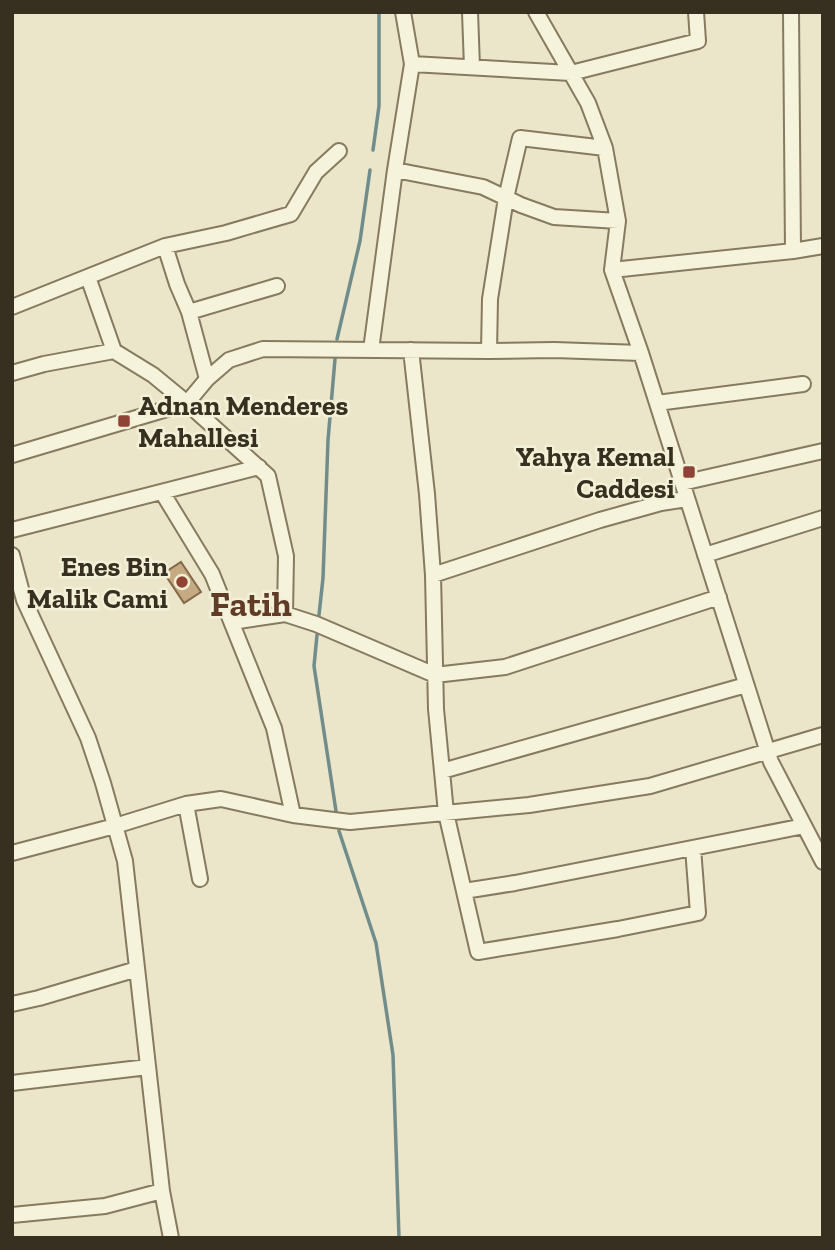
<svg xmlns="http://www.w3.org/2000/svg" width="835" height="1250" font-family="'Zilla Slab',serif">
	<rect width="100%" height="100%" fill="#ebe6c9"/>
	<g fill="none" stroke-linecap="round" stroke-linejoin="round">
		<path stroke="#708d8b" stroke-width="3.5" d="M 373,150 L 379,106 L 379,12
			M 337,339 L 360,241 L 370,170
			M 319,615 L 323,578 L 328,440 L 335,359
			M 317,635 L 314,666 L 336,811
			M 339,831 L 376,943 L 393,1055 L 399,1238"/>
	</g>
	<path fill="#c5aa82" stroke="#836947" stroke-width="2" d="M 181,562 L 201,592 L 184,603 L 164,573 Z"/>
	<g fill="none" stroke-linecap="round" stroke-linejoin="round">
		<g stroke="#867a5f" stroke-width="18">
			<path id="minor" d="M 470,12 L 472,67
				M 536,12 L 588,103 L 605,148 L 618,221 L 612,270 L 641,353 L 771,762 L 823,862
				M 791,12 L 793,251
				M 412,64 L 571,73 L 698,41 L 696,12
				M 395,170 L 483,187 L 521,205 L 554,217 L 618,221
				M 165,246 L 177,284 L 189,312 L 207,379
				M 612,270 L 793,251 L 823,246
				M 88,277 L 114,351 L 153,375 L 187,403 L 268,476 L 286,556 L 285,614
				M 12,307 L 165,246 L 226,233 L 291,214 L 316,172 L 339,151
				M 189,312 L 277,286
				M 371,350 L 395,170 L 412,64 L 403,12
				M 411,350 L 427,494 L 433,575 L 436,709 L 446,813 L 478,952 L 618,929 L 698,913 L 693,848
				M 489,351 L 490,299 L 506,198 L 520,138 L 605,148
				M 12,373 L 44,364 L 114,351
				M 657,403 L 803,384
				M 12,455 L 187,403 L 207,379 L 229,360 L 263,349 L 489,351 L 554,350 L 641,353
				M 682,483 L 823,451
				M 162,492 L 212,574 L 274,728 L 293,815
				M 12,530 L 259,467
				M 12,555 L 24,600 L 88,738 L 103,783 L 125,861 L 162,1191 L 171,1238
				M 705,555 L 823,518
				M 433,575 L 600,520 L 661,503 L 687,499
				M 232,622 L 285,614 L 316,624 L 435,675 L 505,667 L 719,597
				M 442,771 L 746,685
				M 186,804 L 200,879
				M 12,853 L 115,826 L 186,804 L 221,799 L 293,815 L 350,822 L 529,805 L 650,786 L 823,735
				M 464,891 L 515,883 L 804,826
				M 12,1004 L 39,998 L 137,969
				M 12,1083 L 148,1067
				M 12,1215 L 105,1206 L 162,1191"/>
		</g>
		<use href="#minor" stroke="#f6f3dc" stroke-width="14"/>
	</g>
	<g fill="#8f4335" stroke="#f3f0d8" stroke-width="2.5">
		<rect x="117" y="414" width="14" height="14" rx="3.5"/>
		<rect x="682" y="465" width="14" height="14" rx="3.5"/>
		<circle cx="182" cy="582" r="7"/>
	</g>
	<g text-anchor="middle" dominant-baseline="central" stroke-width="5" stroke-linejoin="round" paint-order="stroke">
		<g font-size="28" font-weight="bold" fill="#373021" stroke="#f3f0d8" text-anchor="end">
			<text x="138" y="405" text-anchor="start">Adnan Menderes<tspan x="138" dy="32">Mahallesi</tspan></text>
			<text x="675" y="456">Yahya Kemal<tspan x="675" dy="32">Caddesi</tspan></text>
			<text x="168" y="566">Enes Bin<tspan x="168" dy="32">Malik Cami</tspan></text>
		</g>
		<g font-size="35" font-weight="bold" fill="#603b25" stroke="#f3f0d8">
			<text x="251" y="604">Fatih</text>
		</g>
	</g>
	<rect width="835" height="1250" fill="none" stroke="#373021" stroke-width="28"/>
</svg>
